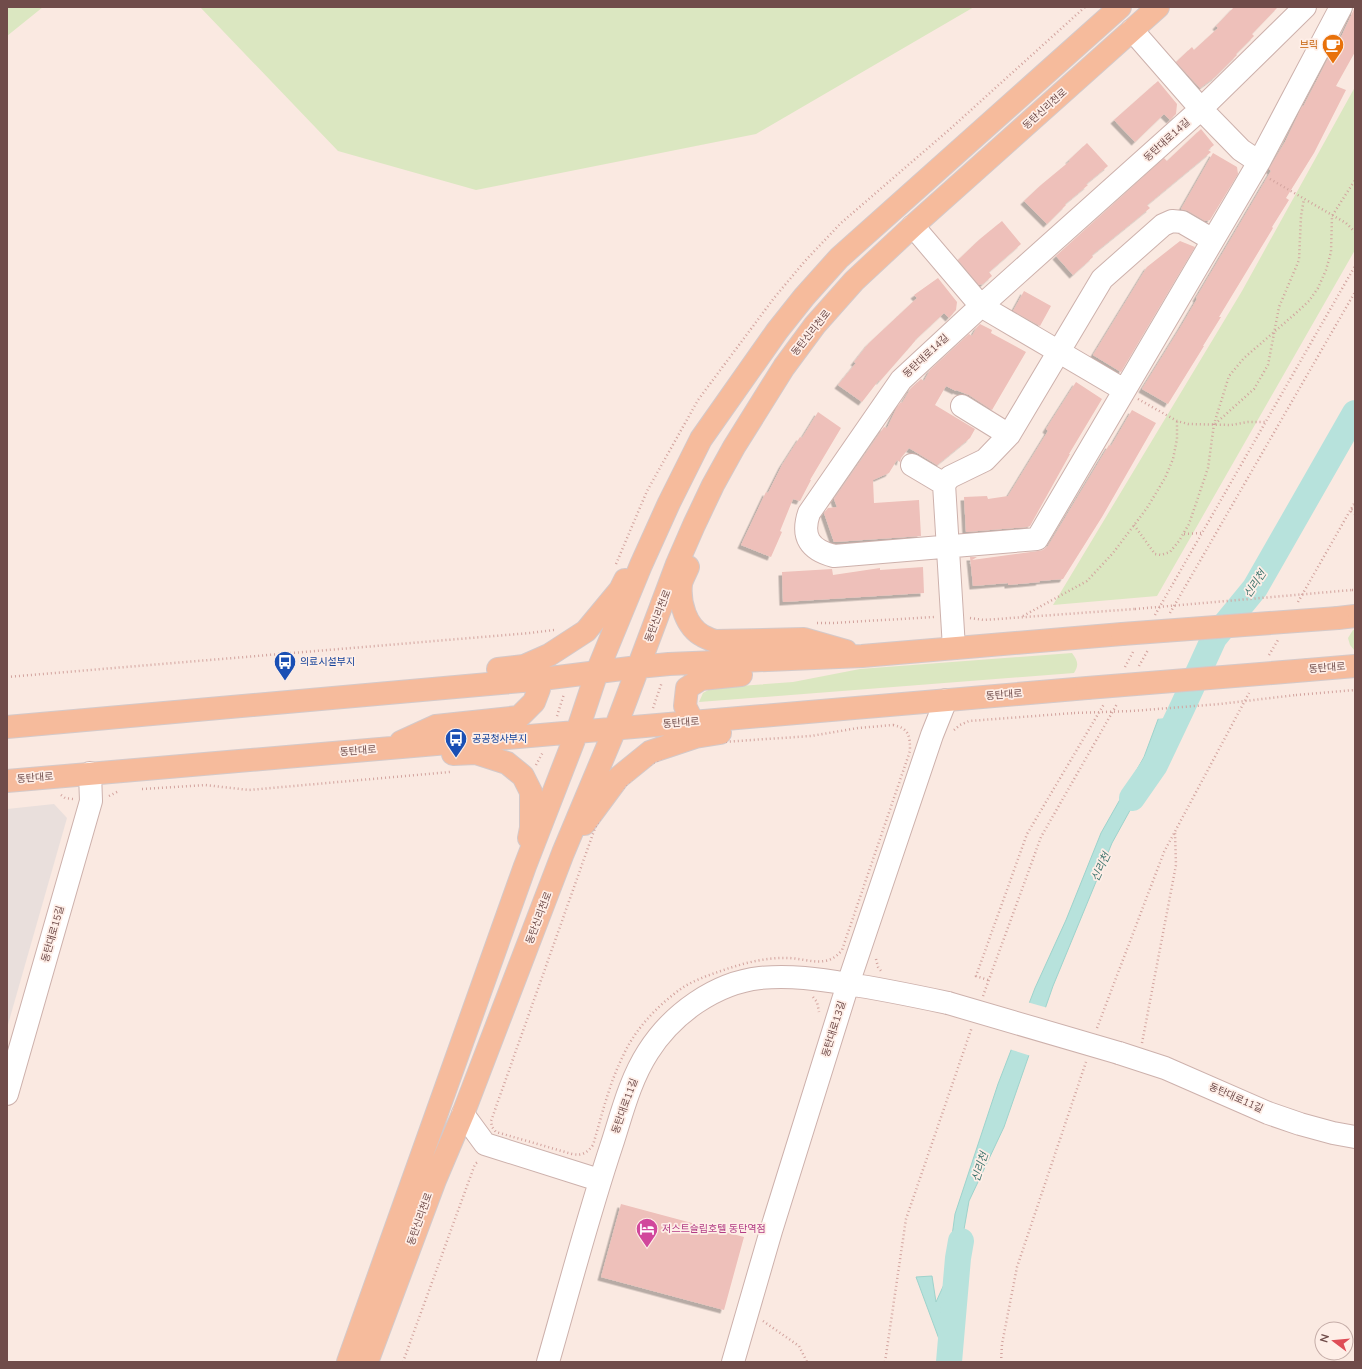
<svg xmlns="http://www.w3.org/2000/svg" width="1362" height="1369" font-family="'Nunito Sans','Noto Sans KR',sans-serif">
	<defs>
		<filter id="shadow"><feDropShadow dx="-3.5" dy="3.5" stdDeviation="0" flood-color="#0004"/></filter>
	</defs>
	<rect width="100%" height="100%" fill="#fae9e1"/>
	<path fill="#e9dfdc" d="M 54,804 L 67,818 L 7,1028 L 7,809 Z"/>
	<path fill="#dbe7c1" d="M 7,7 L 43,7 L 7,36 Z
		M 200,7 L 974,7 L 756,134 L 476,190 L 338,151 Z
		M 1355,87 L 1355,250 L 1157,596 L 1053,605 L 1242,291 Z
		M 1353,630 L 1355,630 L 1355,651 L 1350,645 L 1348,638 Z
		M 1072,653 C 1078,661 1079,665 1074,673 L 699,702 L 703,693 L 712,688 L 793,682 L 860,669 Z"/>
	<path fill="#b7e2dc" stroke="#9ed3cc" d="M 1182,655 L 1195,657 L 1155,765 L 1112,843 L 1053,986 L 1004,1127 L 969,1201 L 957,1269 L 952,1321 L 953,1362 L 938,1362 L 939,1339 L 916,1277 L 932,1276 L 936,1302 L 946,1280 L 955,1214 L 998,1084 L 1035,988 L 1066,920 L 1101,833 L 1144,757 Z"/>
	<path fill="#fae9e1" d="M 1182,653 L 1196,655 L 1197,657 L 1175,717 L 1156,719 L 1180,654 Z
		M 1027,1002 L 1048,1008 L 1031,1056 L 1009,1049 Z"/>
	<g fill="none" stroke-linecap="round" stroke-linejoin="round">
		<path stroke="#b7e2dc" stroke-width="26" d="M 1132,798 L 1155,765 L 1183,706 L 1214,638 L 1255,588 L 1355,413
			M 949,1362 L 958,1258 L 961,1241"/>
	</g>
	<path fill="#eec0ba" filter="url(#shadow)" d="M 1234,7 L 1278,7 L 1252,34 L 1254,36 L 1236,54 L 1237,55 L 1215,77 L 1200,88 L 1176,62 L 1192,47 L 1194,50 L 1218,28 L 1216,26 Z
		M 1355,7 L 1355,52 L 1336,86 L 1346,90 L 1314,153 L 1286,198 L 1289,200 L 1272,227 L 1273,228 L 1219,317 L 1221,317 L 1203,346 L 1204,346 L 1168,404 L 1142,389 L 1180,328 L 1197,299 L 1196,298 L 1271,171 L 1269,169 L 1285,142 L 1298,115 L 1302,106 L 1303,107 L 1334,47 L 1336,48 Z
		M 1158,81 L 1177,104 L 1176,114 L 1170,120 L 1164,114 L 1135,142 L 1114,120 Z
		M 1201,129 L 1214,145 L 1208,150 L 1211,152 L 1147,205 L 1150,208 L 1092,255 L 1093,257 L 1073,275 L 1056,256 L 1164,158 L 1167,161 Z
		M 1087,143 L 1108,166 L 1086,184 L 1088,185 L 1065,204 L 1066,205 L 1047,224 L 1024,201 L 1041,185 L 1070,161 L 1069,160 Z
		M 1213,153 L 1237,167 L 1238,174 L 1210,220 L 1205,221 L 1188,211 L 1181,209 Z
		M 1002,221 L 1021,244 L 989,272 L 992,276 L 983,284 L 979,285 L 958,260 L 980,239 Z
		M 1180,241 L 1195,247 L 1121,372 L 1093,355 L 1147,267 Z
		M 938,278 L 957,302 L 956,310 L 949,318 L 944,313 L 915,340 L 915,341 L 880,381 L 879,380 L 862,402 L 838,385 L 856,363 L 854,362 L 869,343 L 917,298 L 914,295 Z
		M 1024,291 L 1051,306 L 1040,326 L 1013,311 Z
		M 980,324 L 992,330 L 991,333 L 1026,352 L 992,410 L 969,395 L 956,390 L 956,391 L 946,386 L 935,405 L 975,429 L 970,438 L 937,465 L 909,448 L 901,458 L 900,462 L 897,460 L 889,473 L 873,480 L 874,503 L 919,500 L 921,536 L 834,542 L 824,513 L 828,508 L 837,507 L 834,499 L 884,427 L 887,428 L 897,407 L 901,402 L 902,403 L 911,388 L 921,379 L 924,381 L 930,370 L 969,334 L 972,336 L 977,327 Z
		M 1076,382 L 1102,399 L 1069,454 L 1070,454 L 1030,526 L 1027,527 L 966,532 L 964,497 L 987,496 L 988,499 L 1008,496 L 1048,431 L 1046,429 Z
		M 1132,410 L 1156,423 L 1102,517 L 1063,579 L 1039,581 L 1040,582 L 1008,585 L 1008,583 L 973,586 L 970,557 L 977,557 L 972,560 L 1038,551 L 1043,550 L 1048,546 L 1109,445 L 1111,446 Z
		M 818,412 L 841,428 L 810,480 L 811,480 L 800,501 L 793,499 L 780,531 L 782,532 L 771,557 L 741,545 L 766,492 L 768,493 L 782,465 L 800,437 L 802,438 Z
		M 923,567 L 924,593 L 783,602 L 782,572 L 832,569 L 833,575 L 880,568 L 880,570 Z
		M 621,1204 L 744,1237 L 724,1310 L 601,1277 Z"/>
	<g fill="none" stroke-linecap="round" stroke-linejoin="round">
		<g stroke="#cdb1ac" stroke-width="24">
			<path id="minor" d="M 1305,7 L 1201,109 L 981,306 L 901,380 L 809,513 C 801,537 810,550 834,556 L 1037,539 L 1259,162 L 1341,7
				M 1132,30 L 1201,109 L 1241,150 L 1259,162
				M 913,226 L 981,306 L 1124,390
				M 962,406 L 1009,435
				M 912,465 L 944,484
				M 954,648 L 944,484 L 950,477 L 985,460 L 1009,435 L 1102,279 L 1163,225 L 1172,221 L 1182,222 L 1213,240
				M 1119,1053 L 1165,1068 L 1268,1113 L 1300,1124 L 1333,1133 L 1355,1137
				M 7,1094 L 91,801 L 90,773
				M 463,1114 L 485,1144 L 599,1180
				M 548,1362 C 569,1289 588,1216 612,1144 C 622,1113 630,1080 648,1052 C 672,1014 715,983 760,978 C 790,975 819,979 848,984 C 882,989 915,996 948,1003
				M 733,1362 L 771,1231 L 848,984 L 932,735 L 946,700"/>
		</g>
		<g stroke="#d4c9c9" stroke-width="24">
			<path id="major" d="M 688,567 C 686,572 682,579 681,584 C 679,603 686,627 703,636 C 707,638 711,640 715,641 L 804,639 L 846,651
				M 1338,618 L 1355,616
				M 498,669 L 524,666 L 549,655 L 586,631 L 620,590 L 625,580
				M 1308,670 L 1355,666
				M 693,722 L 685,706 L 687,688 L 701,679 L 741,675
				M 7,727 L 534,680 L 638,667 L 669,664 L 862,656 L 1122,634
				M 401,742 L 436,726 L 519,717 L 534,702 L 539,689 L 534,680
				M 453,754 L 476,753 L 507,763 L 523,776 L 531,792 L 531,828 L 529,838
				M 7,781 L 1087,688
				M 584,824 L 618,778 L 650,752 L 695,737 L 720,733
				M 348,1362 L 525,866 L 577,732 L 597,672 L 641,565 L 669,503 L 701,439 L 777,331 L 804,297 L 839,258 L 1120,7
				M 367,1362 L 435,1180 L 463,1114 L 563,853 L 615,729 L 677,564 L 694,525 L 713,485 L 734,447 L 784,367 L 815,325 L 854,281 L 913,226 L 1158,7"/>
		</g>
		<path stroke="#d2a39e" stroke-width="2.5" stroke-dasharray="1 3" stroke-linecap="butt" d="M 1270,179 L 1346,223 L 1355,232
			M 1138,399 L 1177,421 L 1188,424 L 1231,425 L 1248,422 L 1265,422
			M 1215,424 L 1254,389 L 1268,365 L 1279,307 L 1299,260 L 1301,216 L 1304,199
			M 1355,506 L 1350,511 L 1355,514
			M 1134,525 L 1155,554 L 1161,555 L 1170,552 L 1179,541 L 1189,524 L 1208,468 L 1214,424 L 1229,376 L 1244,358 L 1296,313 L 1309,301 L 1318,288 L 1326,270 L 1331,252 L 1332,216 L 1355,180
			M 1184,534 L 1202,533
			M 616,564 L 647,491 L 698,400 L 774,298 L 805,261 L 841,223 L 950,129 L 1085,7
			M 1352,590 L 1355,590
			M 1298,602 L 1355,502
			M 1170,613 L 1355,292
			M 1155,615 L 1355,266
			M 1023,616 L 1087,581 L 1113,553 L 1147,508 L 1165,478 L 1173,459 L 1177,439 L 1177,421
			M 970,618 L 984,620 L 1135,609
			M 817,623 L 832,623 L 935,617
			M 1269,655 L 1278,640
			M 1139,666 L 1148,650
			M 1125,667 L 1134,650
			M 7,677 L 530,633 L 554,630
			M 1296,695 L 1355,690
			M 653,708 L 662,682
			M 557,716 L 564,694
			M 893,725 C 909,728 910,736 910,751 L 842,950 C 827,969 809,959 789,958 C 765,957 740,964 718,972 C 706,976 693,981 682,988 C 658,1005 635,1029 623,1056 C 609,1084 602,1115 593,1145 C 587,1153 582,1156 572,1154 L 496,1132 L 492,1127 L 491,1121 L 595,828 L 609,802 L 642,769 L 664,757 L 683,750 L 708,743 L 811,736 L 858,728 Z
			M 954,730 L 960,725 L 969,721 L 1074,713
			M 536,765 L 543,752
			M 142,789 L 205,785 L 249,790 L 450,772
			M 61,795 L 65,798 L 73,799
			M 109,796 L 119,791
			M 876,959 L 878,967 L 881,971
			M 988,980 L 976,976 L 1027,834 L 1104,704
			M 983,996 L 1041,837 L 1117,704
			M 813,997 L 817,1002 L 819,1012
			M 1097,1028 L 1164,852 L 1249,693
			M 1142,1043 L 1176,865 L 1175,833
			M 763,1321 L 799,1346 L 807,1362
			M 403,1362 L 475,1164 L 479,1161
			M 885,1362 L 906,1219 L 972,1027
			M 1001,1362 L 1002,1344 L 1017,1267 L 1086,1062"/>
		<use href="#minor" stroke="#fff" stroke-width="22"/>
		<use href="#major" stroke="#f6bb9c" stroke-width="22"/>
		<g stroke="#cdb1ac" stroke-width="24" stroke-linecap="butt">
			<path id="minor-bridge" d="M 948,1003 L 1119,1053"/>
		</g>
		<g stroke="#d4c9c9" stroke-width="24" stroke-linecap="butt">
			<path id="major-bridge" d="M 1122,634 L 1338,618
				M 1087,688 L 1308,670"/>
		</g>
		<path stroke="#d2a39e" stroke-width="2.5" stroke-dasharray="1 3" stroke-linecap="butt" d="M 1135,609 L 1352,590
			M 1074,713 L 1132,711 L 1220,704 L 1296,695"/>
		<use href="#minor-bridge" stroke="#fff" stroke-width="22"/>
		<use href="#major-bridge" stroke="#f6bb9c" stroke-width="22"/>
	</g>
	<defs>
		<g id="cafe-pin" transform="scale(1.15)"><path d="M0 17L-7.5 6A9.5 9.5 0 1 1 7.5 6Z" fill="#e8710a" stroke="#feeee7"/><path d="M-5.5-4.5H6V0H3Q3 3.5 0 3.5H-2.5Q-5.5 3.5-5.5 0ZM3-3.2v2h1.7v-2ZM-6 4.5H4V6H-6Z" fill="#fff"/></g>
		<g id="bus-pin" transform="scale(1.15)"><path d="M0 17L-7.5 6A9.5 9.5 0 1 1 7.5 6Z" fill="#1a4fb4" stroke="#feeee7"/><path d="M-5-6H5V4H4V6H2V4H-2V6H-4V4H-5ZM-3.5-4V0h7V-4ZM-3.5 1.2v1.5H-2V1.2ZM2 1.2v1.5H3.5V1.2Z" fill="#fff"/></g>
		<g id="hotel-pin" transform="scale(1.15)"><path d="M0 17L-7.5 6A9.5 9.5 0 1 1 7.5 6Z" fill="#d1479c" stroke="#feeee7"/><path d="M-6-4.5h1.5V1H6V5H4.5V3h-9V5H-6ZM-4 0a1.8 1.8 0 1 1 3.6 0ZM.5 0V-2.5h3Q6-2.5 6 0Z" fill="#fff"/></g>
	</defs>
	<g fill-rule="evenodd">
		<use href="#cafe-pin" x="1333" y="45"/>
		<use href="#bus-pin" x="285" y="662"/>
		<use href="#bus-pin" x="456" y="739"/>
		<use href="#hotel-pin" x="647" y="1229"/>
	</g>
	<g text-anchor="middle" dominant-baseline="central" stroke-width="3.5" stroke-linejoin="round" paint-order="stroke">
		<g font-size="10" fill="#c56008" stroke="#feeee7" text-anchor="end">
			<text x="1318" y="45">브릭</text>
		</g>
		<g font-size="10" fill="#704c4a" stroke="#feeee7">
			<text transform="translate(1045 109) rotate(-42)">동탄신리천로</text>
			<text transform="translate(1167 140) rotate(-42)">동탄대로14길</text>
			<text transform="translate(811 333) rotate(-51)">동탄신리천로</text>
			<text transform="translate(926 356) rotate(-43)">동탄대로14길</text>
			<text transform="translate(658 616) rotate(-69)">동탄신리천로</text>
			<text transform="translate(1327 668) rotate(-5)">동탄대로</text>
			<text transform="translate(1004 695) rotate(-5)">동탄대로</text>
			<text transform="translate(681 723) rotate(-5)">동탄대로</text>
			<text transform="translate(358 751) rotate(-5)">동탄대로</text>
			<text transform="translate(35 778) rotate(-5)">동탄대로</text>
			<text transform="translate(539 918) rotate(-69)">동탄신리천로</text>
			<text transform="translate(53 934) rotate(-74)">동탄대로15길</text>
			<text transform="translate(834 1029) rotate(-73)">동탄대로13길</text>
			<text transform="translate(1236 1098) rotate(24)">동탄대로11길</text>
			<text transform="translate(625 1106) rotate(-70)">동탄대로11길</text>
			<text transform="translate(420 1219) rotate(-70)">동탄신리천로</text>
		</g>
		<g font-size="10" fill="#164399" stroke="#feeee7" text-anchor="start">
			<text x="300" y="662">의료시설부지</text>
			<text x="472" y="739">공공청사부지</text>
		</g>
		<g font-size="10" fill="#b23c85" stroke="#feeee7" text-anchor="start">
			<text x="662" y="1229">저스트슬립호텔 동탄역점</text>
		</g>
		<g font-size="11" font-style="italic" fill="#3f756e" stroke="#feeee7">
			<text transform="translate(1255 584) rotate(-56)">신리천</text>
			<text transform="translate(1101 867) rotate(-65)">신리천</text>
			<text transform="translate(980 1167) rotate(-72)">신리천</text>
		</g>
	</g>
	<rect width="1362" height="1369" fill="none" stroke="#704c4a" stroke-width="16"/>
	<g transform="translate(1334 1341) rotate(286)"><circle r="19" fill="#feeee7" stroke="#c5ada8"/>
	<path d="M0-3L7 15L0 10L-7 15Z" fill="#de4c56"/>
	<text y="-6" font-size="11" font-weight="bold" text-anchor="middle" fill="#704c4a">N</text>
	</g>
</svg>
